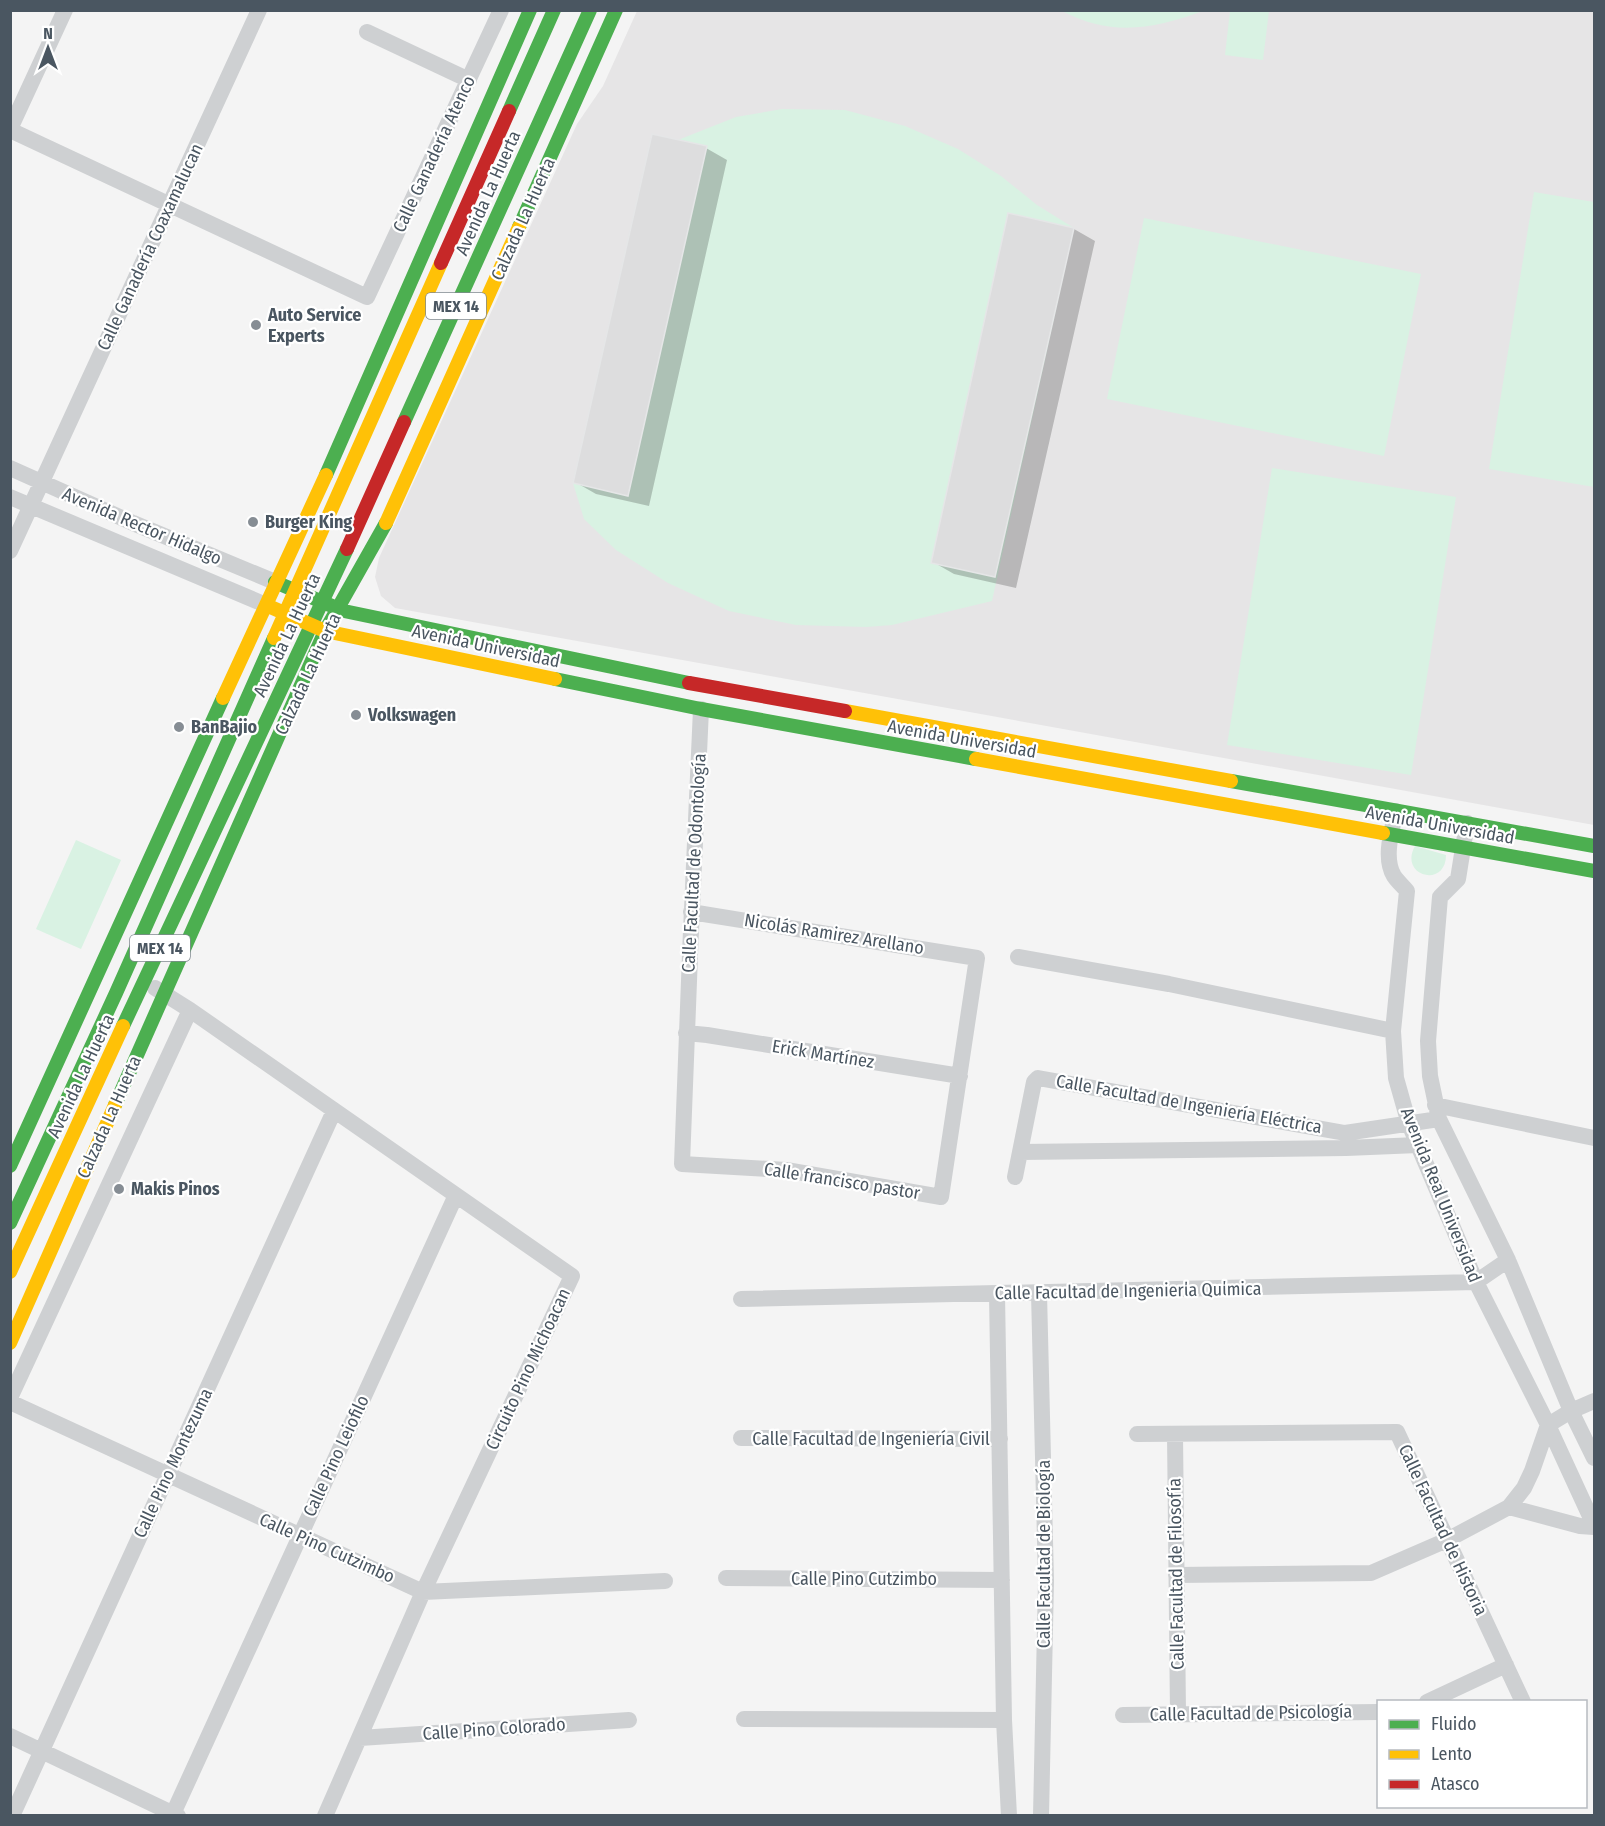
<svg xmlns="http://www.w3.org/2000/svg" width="1605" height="1826" font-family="'Fira Sans Condensed',sans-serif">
	<rect width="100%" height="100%" fill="#f4f4f4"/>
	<path fill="#e6e5e6" d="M 637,11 L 1594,11 L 1594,825 L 395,608 L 381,596 L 375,577 L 379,558 L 577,124 L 603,86 Z"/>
	<path fill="#d9f2e3" d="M 1062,11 L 1203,11 C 1154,29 1111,37 1062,11 Z
		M 1230,11 L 1269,11 L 1263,60 L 1225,55 Z
		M 782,109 L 845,110 L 905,126 L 958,149 L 1001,176 L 1037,205 L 1074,228 L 992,601 L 892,625 L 866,627 L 796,625 L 729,611 L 668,583 L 616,550 L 584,519 L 573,483 L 652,134 L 678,140 L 736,117 Z
		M 1534,192 L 1594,202 L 1594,487 L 1489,469 Z
		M 1144,218 L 1421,274 L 1384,456 L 1107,399 Z
		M 1272,468 L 1456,497 L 1411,775 L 1227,745 Z
		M 76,840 L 121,860 L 81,949 L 36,929 Z
		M 1415,846 L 1446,855 C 1446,889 1398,876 1415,846 Z"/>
	<path fill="#0003" d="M 706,148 L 727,160 L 649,506 L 596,494 L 575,482 Z
		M 1074,229 L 1095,241 L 1016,588 L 954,574 L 933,562 Z"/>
	<path fill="#ddddde" stroke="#e5e6e7" stroke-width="1.5" d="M 652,134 L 707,146 L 628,496 L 573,483 Z
		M 1008,213 L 1074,228 L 995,577 L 931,563 Z"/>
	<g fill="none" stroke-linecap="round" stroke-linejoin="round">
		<path stroke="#ced0d2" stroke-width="16" d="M 367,32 L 469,80
			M 10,129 L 65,10
			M 10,130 L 367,297 L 501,10
			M 10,468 L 133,523 L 275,582
			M 10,497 L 266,605
			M 10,551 L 259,10
			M 1396,811 C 1392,830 1383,858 1394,876 C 1398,882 1403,886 1407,891 L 1393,1031 L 1396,1078 L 1409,1124 L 1476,1282 L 1548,1425 L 1594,1525
			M 1467,823 L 1458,879 L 1440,897 L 1428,1041 L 1430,1076 L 1439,1119 L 1508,1260 L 1571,1411 L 1594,1458
			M 691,912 L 977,958 L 941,1197 L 786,1170 L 682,1164 C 687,1012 694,861 701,709
			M 1018,957 L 1169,984 L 1393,1031
			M 155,988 L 190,1010 L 572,1276 L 423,1592 L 325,1816
			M 686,1033 L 707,1035 L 960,1076
			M 1435,1105 L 1594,1138
			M 1020,1152 L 1346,1148 L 1418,1145
			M 1015,1177 L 1034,1082 L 1038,1078 L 1345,1133 L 1439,1119
			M 1039,1293 L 1046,1581 L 1041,1816
			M 997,1294 L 1004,1720 L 1009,1816
			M 741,1299 L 1476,1282 L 1508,1260
			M 10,1398 L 190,1010
			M 10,1402 L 423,1592 L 665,1581
			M 1137,1434 L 1397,1432 L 1523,1702
			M 1175,1434 L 1178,1714
			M 741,1438 L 1000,1439
			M 1509,1507 L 1580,1526 L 1594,1527
			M 1176,1575 L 1371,1573 L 1447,1540 L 1509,1507 L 1524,1488 L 1532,1471 L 1548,1425 L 1571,1411 L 1594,1401
			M 726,1578 L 1002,1580
			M 1427,1702 L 1506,1665
			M 1123,1715 L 1378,1712
			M 744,1719 L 1004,1720
			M 10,1736 L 178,1816
			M 360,1738 L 629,1720
			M 12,1816 L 334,1111
			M 172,1816 L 456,1195"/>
		<path stroke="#4caf50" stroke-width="14" d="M 509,111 L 554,10
			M 519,227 L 616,10
			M 404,422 L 590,10
			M 326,475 L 530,10
			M 275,582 L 344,611 L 689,683
			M 555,679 L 701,709 L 976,759
			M 1231,781 L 1594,846
			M 1383,833 L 1594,871
			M 123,1026 L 347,549
			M 115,1105 L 325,631 L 386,523
			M 10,1166 L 223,698
			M 10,1223 L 116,993 L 274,638"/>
		<path stroke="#ffc107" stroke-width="14" d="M 386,523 L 519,227
			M 266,605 L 325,631 L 555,679
			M 274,638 L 441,263
			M 223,698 L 326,475
			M 845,711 L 1231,781
			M 976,759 L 1383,833
			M 10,1272 L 123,1026
			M 10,1343 L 115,1105"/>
		<path stroke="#c62828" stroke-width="14" d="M 441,263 L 509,111
			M 347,549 L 404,422
			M 689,683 L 845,711"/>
	</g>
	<g fill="#868d94" stroke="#fff" stroke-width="2">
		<circle cx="256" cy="325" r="6"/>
		<circle cx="253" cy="522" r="6"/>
		<circle cx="356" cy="715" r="6"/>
		<circle cx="179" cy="727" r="6"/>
		<circle cx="119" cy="1189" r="6"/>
	</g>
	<g text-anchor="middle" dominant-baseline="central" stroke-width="4.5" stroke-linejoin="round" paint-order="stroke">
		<g fill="#fff" stroke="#808990" stroke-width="1.5">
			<rect x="426" y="293" width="60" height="26" rx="4.5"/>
			<rect x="130" y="935" width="60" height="26" rx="4.5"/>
		</g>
		<g font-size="16" font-weight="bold" fill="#4a5661">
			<text x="456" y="306">MEX 14</text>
			<text x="160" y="948">MEX 14</text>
		</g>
		<g font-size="18" fill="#4a5661" stroke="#fff">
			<text transform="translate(434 154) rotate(-65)">Calle Ganadería Atenco</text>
			<text transform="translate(488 193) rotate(-66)">Avenida La Huerta</text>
			<text transform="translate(523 219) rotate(-66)">Calzada La Huerta</text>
			<text transform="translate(150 247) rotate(-65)">Calle Ganadería Coaxamalucan</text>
			<text transform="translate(142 526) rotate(23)">Avenida Rector Hidalgo</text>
			<text transform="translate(287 635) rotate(-65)">Avenida La Huerta</text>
			<text transform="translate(486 646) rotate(12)">Avenida Universidad</text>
			<text transform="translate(308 674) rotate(-65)">Calzada La Huerta</text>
			<text transform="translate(962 739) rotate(10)">Avenida Universidad</text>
			<text transform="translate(1440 825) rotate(10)">Avenida Universidad</text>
			<text transform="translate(694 863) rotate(-87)">Calle Facultad de Odontología</text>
			<text transform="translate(834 934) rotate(9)">Nicolás Ramirez Arellano</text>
			<text transform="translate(823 1054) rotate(9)">Erick Martínez</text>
			<text transform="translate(81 1076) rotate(-65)">Avenida La Huerta</text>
			<text transform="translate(1189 1104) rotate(10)">Calle Facultad de Ingeniería Eléctrica</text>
			<text transform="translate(109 1117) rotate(-66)">Calzada La Huerta</text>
			<text transform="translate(842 1181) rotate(9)">Calle francisco pastor</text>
			<text transform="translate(1441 1195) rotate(68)">Avenida Real Universidad</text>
			<text transform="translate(1128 1291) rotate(-1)">Calle Facultad de Ingenierίa Quίmica</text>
			<text transform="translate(528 1369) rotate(-65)">Circuito Pino Michoacan</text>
			<text x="871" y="1439">Calle Facultad de Ingeniería Civil</text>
			<text transform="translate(336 1456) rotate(-65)">Calle Pino Leiofilo</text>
			<text transform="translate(173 1463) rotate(-65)">Calle Pino Montezuma</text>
			<text transform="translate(1443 1530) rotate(65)">Calle Facultad de Historia</text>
			<text transform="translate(327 1548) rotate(24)">Calle Pino Cutzimbo</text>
			<text transform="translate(1044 1554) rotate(-90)">Calle Facultad de Biología</text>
			<text transform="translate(1176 1574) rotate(-91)">Calle Facultad de Filosofía</text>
			<text x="864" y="1579">Calle Pino Cutzimbo</text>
			<text transform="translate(1251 1713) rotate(-1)">Calle Facultad de Psicología</text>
			<text transform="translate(494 1729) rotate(-4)">Calle Pino Colorado</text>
		</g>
		<g font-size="18" font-weight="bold" fill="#4a5661" stroke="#fff" text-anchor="start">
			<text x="268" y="315">Auto Service<tspan x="268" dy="21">Experts</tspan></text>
			<text x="265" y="522">Burger King</text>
			<text x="368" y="715">Volkswagen</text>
			<text x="191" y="727">BanBajio</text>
			<text x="131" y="1189">Makis Pinos</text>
		</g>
	</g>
	<rect width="1605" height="1826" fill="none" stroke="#4a5661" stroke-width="24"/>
	<rect x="1377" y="1700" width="210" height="108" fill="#ffffff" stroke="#b7bbc0" stroke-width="1.5"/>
	<rect x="1389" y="1720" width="30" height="9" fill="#4caf50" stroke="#b7bbc0" stroke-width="1.5"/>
	<text x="1431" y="1730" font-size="18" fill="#4a5661">Fluido</text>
	<rect x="1389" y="1750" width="30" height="9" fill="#ffc107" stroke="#b7bbc0" stroke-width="1.5"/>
	<text x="1431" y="1760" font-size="18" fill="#4a5661">Lento</text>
	<rect x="1389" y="1780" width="30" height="9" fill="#c62828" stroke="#b7bbc0" stroke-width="1.5"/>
	<text x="1431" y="1790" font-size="18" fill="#4a5661">Atasco</text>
	<g transform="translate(48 48)" stroke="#ffffff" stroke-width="4.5" paint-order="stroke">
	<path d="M0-4.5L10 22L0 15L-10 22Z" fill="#4a5661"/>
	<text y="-9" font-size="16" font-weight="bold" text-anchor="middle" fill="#4a5661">N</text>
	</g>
</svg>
